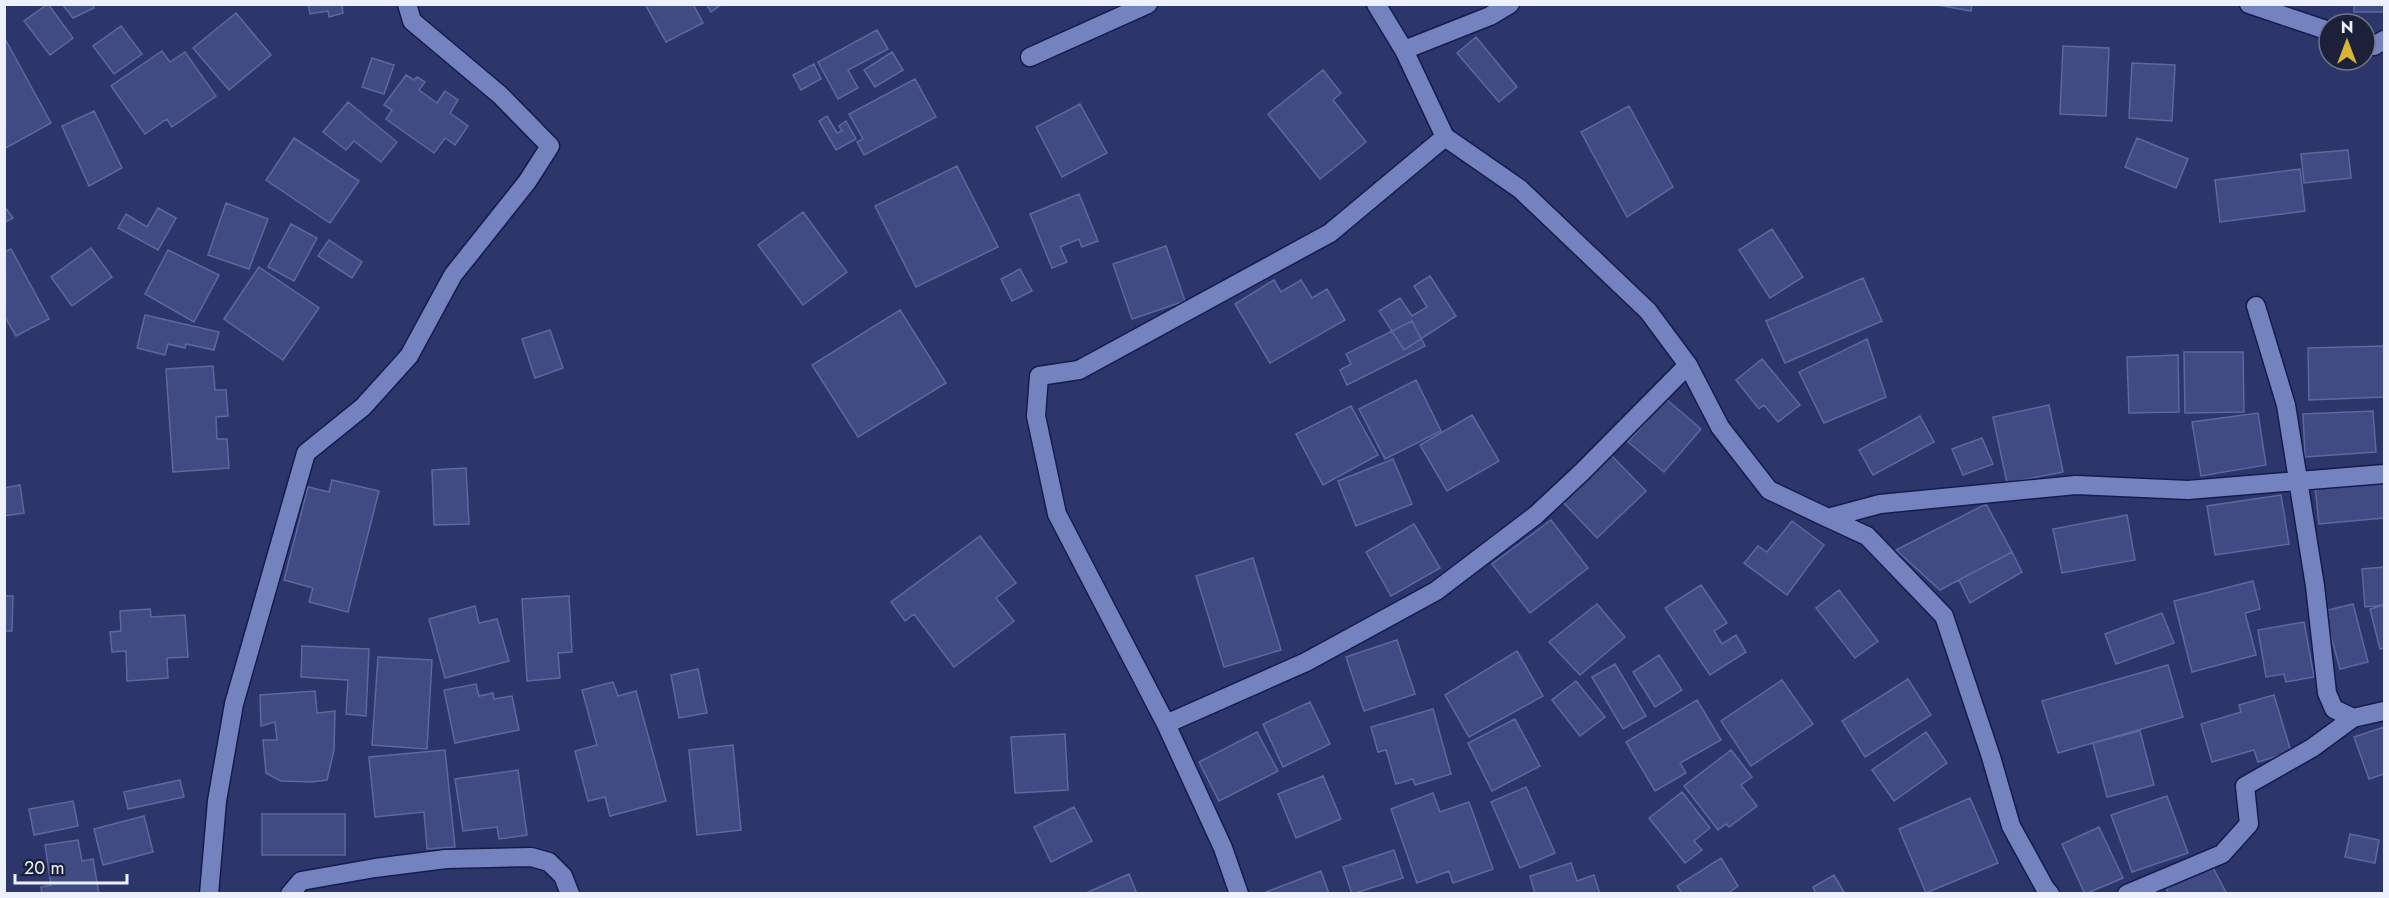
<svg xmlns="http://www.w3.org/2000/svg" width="2389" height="898" font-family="Jost,sans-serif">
	<rect width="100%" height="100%" fill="#2d366b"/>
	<path fill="#414b83" stroke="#5b68a2" stroke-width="1.5" d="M 48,4 L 73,38 L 50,55 L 24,21 Z
		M 62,4 L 92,4 L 94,8 L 73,18 Z
		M 308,4 L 347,4 L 342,6 L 343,13 L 329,17 L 328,11 L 310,14 Z
		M 645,4 L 693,4 L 703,23 L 666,42 Z
		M 706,4 L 722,4 L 711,12 Z
		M 1932,4 L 1972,4 L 1971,11 Z
		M 2354,4 L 2384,4 L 2384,12 L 2354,12 Z
		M 236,13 L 271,55 L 229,90 L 193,48 Z
		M 121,26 L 142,54 L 114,74 L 93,46 Z
		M 877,30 L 888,49 L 848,70 L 858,88 L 838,99 L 818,62 Z
		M 4,37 L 51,123 L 4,149 Z
		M 1476,37 L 1517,87 L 1499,102 L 1457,53 Z
		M 2063,46 L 2109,48 L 2106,116 L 2060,114 Z
		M 162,51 L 170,62 L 185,52 L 216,96 L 172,127 L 167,119 L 145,134 L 111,86 Z
		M 892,52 L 903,70 L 875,87 L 864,70 Z
		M 372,58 L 394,65 L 384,94 L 362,87 Z
		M 2132,63 L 2175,65 L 2172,121 L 2129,118 Z
		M 814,64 L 821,79 L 801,90 L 793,75 Z
		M 1323,70 L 1341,93 L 1333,100 L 1366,142 L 1320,179 L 1268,114 Z
		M 406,75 L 414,80 L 417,77 L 425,82 L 419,90 L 437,103 L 445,91 L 458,100 L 450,113 L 468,126 L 455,145 L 445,138 L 434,153 L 386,119 L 392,110 L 384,105 Z
		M 915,79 L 936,117 L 864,155 L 857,142 L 863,139 L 849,114 Z
		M 348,102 L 397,142 L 381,162 L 354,141 L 346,150 L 323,132 Z
		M 1080,104 L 1107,153 L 1062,177 L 1036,127 Z
		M 1629,106 L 1673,187 L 1627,217 L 1581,132 Z
		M 94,111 L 122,168 L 89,186 L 62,126 Z
		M 827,116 L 837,133 L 842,131 L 839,126 L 846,121 L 856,139 L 836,150 L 819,121 Z
		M 294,138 L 359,181 L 330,223 L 266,180 Z
		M 2137,138 L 2188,159 L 2176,188 L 2125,167 Z
		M 2348,150 L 2351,178 L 2304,183 L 2301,154 Z
		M 957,166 L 998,247 L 916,287 L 875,206 Z
		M 2300,169 L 2305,211 L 2220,222 L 2215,180 Z
		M 1079,194 L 1098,241 L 1082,247 L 1079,239 L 1060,247 L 1067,262 L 1052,268 L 1030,214 Z
		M 226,203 L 268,219 L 249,269 L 208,255 Z
		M 4,206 L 13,218 L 4,223 Z
		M 158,208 L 176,218 L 158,250 L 118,228 L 126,214 L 147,227 Z
		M 803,212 L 847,272 L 803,305 L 758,245 Z
		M 291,224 L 317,238 L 294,281 L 268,267 Z
		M 1772,229 L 1803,277 L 1770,298 L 1739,250 Z
		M 329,240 L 362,262 L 352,278 L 318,256 Z
		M 1166,246 L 1185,301 L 1132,319 L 1113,264 Z
		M 91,248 L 112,277 L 72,306 L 51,277 Z
		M 11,249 L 49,319 L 16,336 L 4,315 L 4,252 Z
		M 168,250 L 219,275 L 194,322 L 145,294 Z
		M 259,267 L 319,308 L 283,360 L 224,319 Z
		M 1020,269 L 1032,291 L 1012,301 L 1001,279 Z
		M 1430,276 L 1456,316 L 1404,350 L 1379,311 L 1400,298 L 1412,316 L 1427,307 L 1414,286 Z
		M 1863,278 L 1882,321 L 1785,363 L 1766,321 Z
		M 1274,280 L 1281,292 L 1301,280 L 1312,298 L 1327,289 L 1345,320 L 1270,363 L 1235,304 Z
		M 900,310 L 946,383 L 858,437 L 812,365 Z
		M 145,315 L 219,332 L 214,350 L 186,344 L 185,348 L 168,344 L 165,355 L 137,348 Z
		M 1412,321 L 1425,346 L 1347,385 L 1340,370 L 1351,364 L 1346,354 Z
		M 550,330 L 563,368 L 535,378 L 522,339 Z
		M 1867,339 L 1886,397 L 1824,423 L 1799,372 Z
		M 2384,346 L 2384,397 L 2309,400 L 2308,348 Z
		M 2184,352 L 2243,352 L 2244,412 L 2185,413 Z
		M 2178,355 L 2179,412 L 2129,413 L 2127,357 Z
		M 1762,359 L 1800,405 L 1778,422 L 1764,405 L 1759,409 L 1736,380 Z
		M 213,366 L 215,390 L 226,390 L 228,416 L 216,417 L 217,439 L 227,439 L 229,468 L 173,472 L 166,369 Z
		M 1416,380 L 1441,431 L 1385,459 L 1359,409 Z
		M 1666,399 L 1701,429 L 1664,472 L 1628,442 Z
		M 2049,405 L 2063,472 L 2007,483 L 1993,417 Z
		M 1351,406 L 1378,455 L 1323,485 L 1296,434 Z
		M 2373,411 L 2376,452 L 2305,457 L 2303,414 Z
		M 2258,413 L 2266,465 L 2201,476 L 2192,422 Z
		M 1472,415 L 1499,461 L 1447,491 L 1420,445 Z
		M 1920,416 L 1934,442 L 1873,475 L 1859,450 Z
		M 1982,438 L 1993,464 L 1963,475 L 1952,449 Z
		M 1610,454 L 1646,491 L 1597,538 L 1561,500 Z
		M 1393,459 L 1412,504 L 1356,526 L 1338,481 Z
		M 466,468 L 469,524 L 434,525 L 432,470 Z
		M 332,480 L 379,491 L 348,612 L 309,602 L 313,588 L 284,580 L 308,487 L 329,492 Z
		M 2384,480 L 2384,518 L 2319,524 L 2315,486 Z
		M 20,485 L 24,513 L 4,516 L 4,488 Z
		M 2281,495 L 2289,544 L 2215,555 L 2207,506 Z
		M 1986,504 L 2012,552 L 1940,590 L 1896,550 Z
		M 2127,515 L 2135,560 L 2062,573 L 2053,529 Z
		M 1551,520 L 1588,568 L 1530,613 L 1492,564 Z
		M 1792,521 L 1824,545 L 1787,595 L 1744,563 L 1758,546 L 1767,552 Z
		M 1414,524 L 1440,568 L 1391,596 L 1366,552 Z
		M 980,536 L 1016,583 L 996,598 L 1014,621 L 954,667 L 914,614 L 905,621 L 891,602 Z
		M 2012,552 L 2022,572 L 1970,603 L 1959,580 Z
		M 1253,558 L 1281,650 L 1224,667 L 1196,576 Z
		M 2384,567 L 2384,605 L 2365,607 L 2362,569 Z
		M 2253,581 L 2260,609 L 2245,613 L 2256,655 L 2192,672 L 2174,601 Z
		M 1701,585 L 1727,623 L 1714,631 L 1722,644 L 1736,635 L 1746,652 L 1710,675 L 1665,608 Z
		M 1839,590 L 1878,641 L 1855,658 L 1816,608 Z
		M 4,596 L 13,596 L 12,631 L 4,631 Z
		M 569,596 L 572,652 L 558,653 L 560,678 L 527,681 L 522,599 Z
		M 1597,604 L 1625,637 L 1580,675 L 1549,642 Z
		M 2353,604 L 2368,662 L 2340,669 L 2324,611 Z
		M 2384,605 L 2384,648 L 2380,649 L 2370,609 Z
		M 475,606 L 479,623 L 497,619 L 509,661 L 445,678 L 429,619 Z
		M 150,609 L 151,617 L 185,615 L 188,657 L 167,658 L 168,678 L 127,681 L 126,651 L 112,652 L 110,632 L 121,631 L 120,611 Z
		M 2162,613 L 2174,643 L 2116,664 L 2105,634 Z
		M 2304,622 L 2314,677 L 2286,682 L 2284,674 L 2266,677 L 2258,630 Z
		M 1397,640 L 1415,694 L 1364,711 L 1346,657 Z
		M 302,646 L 369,649 L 366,716 L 346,714 L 348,680 L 301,677 Z
		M 1517,651 L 1543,696 L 1469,737 L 1445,695 Z
		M 1659,655 L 1682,690 L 1655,707 L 1633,672 Z
		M 378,657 L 432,660 L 427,749 L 372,745 Z
		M 1615,664 L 1646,716 L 1623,729 L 1592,677 Z
		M 2168,665 L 2183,717 L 2058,753 L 2042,701 Z
		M 698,669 L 707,713 L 679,718 L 671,675 Z
		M 1908,679 L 1931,715 L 1865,757 L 1842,721 Z
		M 1782,680 L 1813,724 L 1751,766 L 1721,721 Z
		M 1576,681 L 1605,717 L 1580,736 L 1552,700 Z
		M 613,682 L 618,696 L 636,691 L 666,801 L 610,816 L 605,797 L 588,801 L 575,751 L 597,745 L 582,690 Z
		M 476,684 L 479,696 L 493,693 L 494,699 L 512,696 L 519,730 L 455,743 L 444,690 Z
		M 315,691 L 317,713 L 335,711 L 334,750 L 327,780 L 312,782 L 281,781 L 266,773 L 263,740 L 277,740 L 275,722 L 261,726 L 260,695 Z
		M 2274,695 L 2291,752 L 2258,762 L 2254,750 L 2212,762 L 2201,724 L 2241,712 L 2239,705 Z
		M 1697,700 L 1721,740 L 1680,763 L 1686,773 L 1655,791 L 1626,742 Z
		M 1310,702 L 1330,744 L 1283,767 L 1263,724 Z
		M 1433,709 L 1451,774 L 1415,785 L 1413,779 L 1396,784 L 1386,750 L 1378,752 L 1371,727 Z
		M 1515,719 L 1540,766 L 1492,791 L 1468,743 Z
		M 2384,727 L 2384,774 L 2369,779 L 2354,737 Z
		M 2140,731 L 2154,785 L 2107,797 L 2093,743 Z
		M 1257,732 L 1278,771 L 1219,801 L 1199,762 Z
		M 1926,732 L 1947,763 L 1894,801 L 1872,770 Z
		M 1065,734 L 1068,790 L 1015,793 L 1011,737 Z
		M 733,745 L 741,830 L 697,835 L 689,750 Z
		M 445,750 L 455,847 L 427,849 L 424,812 L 375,817 L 369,757 Z
		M 1731,750 L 1752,777 L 1741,785 L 1757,806 L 1729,827 L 1726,824 L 1718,830 L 1684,786 Z
		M 518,770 L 527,835 L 499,839 L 497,827 L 463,831 L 455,779 Z
		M 1323,776 L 1341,819 L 1296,838 L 1278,794 Z
		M 180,780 L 184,797 L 128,809 L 124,792 Z
		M 1526,787 L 1555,853 L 1520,868 L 1491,802 Z
		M 1682,792 L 1710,828 L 1694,841 L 1702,850 L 1685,863 L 1649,818 Z
		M 1433,793 L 1440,812 L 1469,802 L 1493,869 L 1453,883 L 1449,871 L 1417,883 L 1391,809 Z
		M 2167,796 L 2188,853 L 2132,872 L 2111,815 Z
		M 1970,798 L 1998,863 L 1926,893 L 1899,829 Z
		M 73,801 L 78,826 L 34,835 L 29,809 Z
		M 1074,807 L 1092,841 L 1051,862 L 1034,827 Z
		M 262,814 L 345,814 L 345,855 L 262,855 Z
		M 144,816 L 153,852 L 103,865 L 94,829 Z
		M 2099,827 L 2123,878 L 2085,894 L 2062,844 Z
		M 2350,834 L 2379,840 L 2375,863 L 2345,857 Z
		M 78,840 L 82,861 L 93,859 L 99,894 L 42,894 L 41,887 L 51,885 L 45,845 Z
		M 1394,850 L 1403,878 L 1352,894 L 1343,867 Z
		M 1721,858 L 1738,886 L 1727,894 L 1682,894 L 1677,886 Z
		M 1571,863 L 1577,881 L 1594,875 L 1600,894 L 1535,894 L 1530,876 Z
		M 2211,864 L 2227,894 L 2169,894 L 2166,888 Z
		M 1321,871 L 1329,894 L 1261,894 Z
		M 1129,874 L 1137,894 L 1084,894 Z
		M 1834,875 L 1845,894 L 1816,894 L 1813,887 Z"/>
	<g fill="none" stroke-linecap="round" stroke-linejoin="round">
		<g stroke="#161b4e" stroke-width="21">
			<path id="street" d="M 1376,4 L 1404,50 L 1445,137 L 1520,189 L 1648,311 L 1688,365 L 1720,427 L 1769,490 L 1828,518 L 1880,504 L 2076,485 L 2188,490 L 2384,474
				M 2249,4 L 2329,31
				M 2365,43 L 2374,46 L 2384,40
				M 1404,50 L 1490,16 L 1510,4
				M 1030,57 L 1148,4
				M 2256,306 L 2286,405 L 2315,586 L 2327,693 L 2334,709 L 2353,718
				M 1828,518 L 1867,536 L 1944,616 L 1991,757 L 2011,826 L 2045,888 L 2050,894
				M 1166,724 L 1306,662 L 1436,591 L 1536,515 L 1582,472 L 1688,365
				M 209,894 L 217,801 L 234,704 L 306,453 L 363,407 L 409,356 L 453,275 L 527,182 L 550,146 L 500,95 L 412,21 L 407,4
				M 290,894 L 301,881 L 375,868 L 446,859 L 531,857 L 549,862 L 563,876 L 570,894
				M 1239,894 L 1223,848 L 1166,724 L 1057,514 L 1036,416 L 1039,376 L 1079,370 L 1330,233 L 1445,137
				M 2127,894 L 2222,854 L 2249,824 L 2245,786 L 2312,748 L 2353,718 L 2384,711"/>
		</g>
		<use href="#street" stroke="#7482bf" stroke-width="18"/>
	</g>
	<rect width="2389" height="898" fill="none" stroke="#edf1ff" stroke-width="12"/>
	<g transform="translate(2347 42)"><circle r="28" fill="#1c2139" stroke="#707488" stroke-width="1.5"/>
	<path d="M0-4.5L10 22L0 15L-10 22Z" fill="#d6b534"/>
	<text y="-9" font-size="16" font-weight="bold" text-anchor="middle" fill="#edf1ff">N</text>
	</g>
	<path d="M15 874v9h112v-9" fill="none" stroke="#edf1ff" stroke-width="3"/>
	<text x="24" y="874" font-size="18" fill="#edf1ff" stroke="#1c2139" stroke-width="4.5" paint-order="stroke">20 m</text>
</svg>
